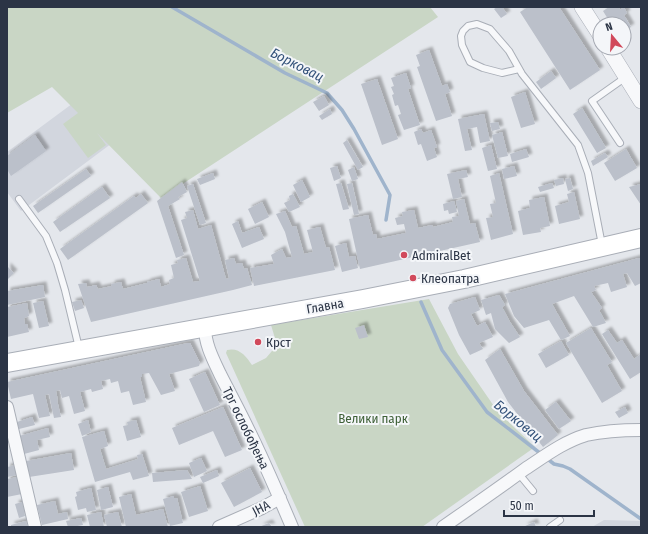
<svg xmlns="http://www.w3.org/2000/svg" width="648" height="534" font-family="'Fira Sans Condensed',sans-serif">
	<defs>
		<filter id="shadow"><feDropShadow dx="3.5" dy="-3.5" stdDeviation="1" flood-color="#0004"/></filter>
	</defs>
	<rect width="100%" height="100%" fill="#e4e7ec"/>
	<path fill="#d2d6de" d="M 161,38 L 194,82 L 21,211 L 7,192 L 7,152 Z
		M 604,520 L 641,521 L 641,527 L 592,527 Z"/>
	<path fill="#c9d6c5" d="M 7,7 L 430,7 L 438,17 L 161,198 L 97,133 L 106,145 L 88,158 L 63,124 L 78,113 L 52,87 L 7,113 Z
		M 429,299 L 458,354 L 498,412 L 535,447 L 422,527 L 305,527 L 226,353 L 227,350 C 239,347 246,356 252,365 L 266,358 L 277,345 L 271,325 Z"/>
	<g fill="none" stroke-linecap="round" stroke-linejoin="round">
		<path stroke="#9fb4cc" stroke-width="3.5" d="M 172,7 L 285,73 L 327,93 L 342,110 L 354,129 L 390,195 L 386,220
			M 421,302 L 442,350 L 487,412 L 554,464 L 563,466 L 570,469 L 641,519"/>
	</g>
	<path fill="#bbc0ca" filter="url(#shadow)" d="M 497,7 L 502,7 L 507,14 L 501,18 L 494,9 Z
		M 528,7 L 559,7 L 600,70 L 570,90 L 520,12 Z
		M 609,7 L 619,7 L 620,10 L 624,7 L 627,13 L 624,15 L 631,27 L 624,31 L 624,24 L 611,24 L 603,11 Z
		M 429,50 L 442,86 L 447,84 L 450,92 L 445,94 L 452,116 L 436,121 L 417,67 L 420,66 L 416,55 Z
		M 551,71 L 556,78 L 541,89 L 536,82 Z
		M 406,73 L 411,88 L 408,89 L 420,125 L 404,130 L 398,115 L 401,114 L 398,105 L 395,106 L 392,95 L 394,94 L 391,87 L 394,86 L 391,78 Z
		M 377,79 L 398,139 L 382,145 L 361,84 Z
		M 525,92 L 535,124 L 521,128 L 511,97 Z
		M 324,96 L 329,105 L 319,111 L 313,102 Z
		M 582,108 L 606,148 L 597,153 L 573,114 Z
		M 330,109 L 332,114 L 322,120 L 319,116 Z
		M 484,114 L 490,141 L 480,143 L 477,127 L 467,129 L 472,150 L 465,151 L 458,119 Z
		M 498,122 L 500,129 L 492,131 L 490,123 Z
		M 421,129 L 423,133 L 431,130 L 437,147 L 434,148 L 437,157 L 427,161 L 421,144 L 418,145 L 414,132 Z
		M 502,132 L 508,156 L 498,158 L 492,135 Z
		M 35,135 L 46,151 L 11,176 L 8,171 L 7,171 L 7,156 Z
		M 347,140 L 363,167 L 358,170 L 343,143 Z
		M 491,145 L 497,169 L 488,171 L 482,148 Z
		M 526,149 L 529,157 L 512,162 L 510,154 Z
		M 626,149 L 637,168 L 615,181 L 604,163 Z
		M 605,153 L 608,157 L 593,166 L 591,161 Z
		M 337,166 L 341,178 L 334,181 L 330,168 Z
		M 514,166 L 517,176 L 504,179 L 502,169 Z
		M 354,167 L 358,179 L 352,181 L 348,170 Z
		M 86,169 L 91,176 L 38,213 L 33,206 Z
		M 466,170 L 468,177 L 458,179 L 462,197 L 453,199 L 447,174 Z
		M 213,173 L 215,179 L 200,185 L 197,179 Z
		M 499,173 L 513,234 L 491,240 L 486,218 L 493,217 L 490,204 L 496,203 L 490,176 Z
		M 563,178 L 564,184 L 556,186 L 554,180 Z
		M 570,178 L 573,189 L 568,191 L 565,179 Z
		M 302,180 L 310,197 L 301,202 L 293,185 Z
		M 182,182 L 187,192 L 178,197 L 180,199 L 168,206 L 184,255 L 176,258 L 157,201 Z
		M 341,183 L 349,209 L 343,210 L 336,184 Z
		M 352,183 L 359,214 L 354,215 L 347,184 Z
		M 552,183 L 554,188 L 540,192 L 538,187 Z
		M 193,184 L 206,223 L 200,225 L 187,186 Z
		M 641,184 L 641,205 L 629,187 Z
		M 102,187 L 110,198 L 60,232 L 53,222 Z
		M 574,192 L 580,219 L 559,224 L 555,206 L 569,202 L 567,194 Z
		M 141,194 L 148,203 L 68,260 L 60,249 L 134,196 L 136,198 Z
		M 293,194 L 300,207 L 289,212 L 284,203 L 290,200 L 289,196 Z
		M 544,197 L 550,226 L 540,228 L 541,232 L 523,235 L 518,211 L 530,208 L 529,200 Z
		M 464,199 L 470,224 L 475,223 L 480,242 L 360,269 L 349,219 L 368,215 L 373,235 L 376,234 L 377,239 L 406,233 L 404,224 L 397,225 L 395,218 L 403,216 L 402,212 L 414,210 L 418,228 L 432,225 L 433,227 L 453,222 L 452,217 L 459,216 L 456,201 Z
		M 454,201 L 457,212 L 449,214 L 448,210 L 444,211 L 443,204 Z
		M 262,202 L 269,217 L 255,224 L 248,209 Z
		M 193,210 L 198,229 L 211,225 L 226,279 L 229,278 L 225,260 L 234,258 L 236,264 L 242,263 L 244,269 L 247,268 L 252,285 L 233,290 L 91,322 L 78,284 L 86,283 L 87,287 L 96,285 L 98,289 L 112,286 L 111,284 L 121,282 L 123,289 L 147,283 L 147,282 L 159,279 L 161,287 L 170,284 L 169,280 L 174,278 L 171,265 L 178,263 L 177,260 L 186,258 L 193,282 L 200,281 L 181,220 L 187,218 L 185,212 Z
		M 285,211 L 292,227 L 296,226 L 304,254 L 313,252 L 307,230 L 320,227 L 326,248 L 329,247 L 335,270 L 254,286 L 250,268 L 274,264 L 271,255 L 282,249 L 286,258 L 292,257 L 285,232 L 276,214 Z
		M 238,221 L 242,233 L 259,227 L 264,239 L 242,248 L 232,224 Z
		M 346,243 L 349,257 L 355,256 L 358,268 L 342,272 L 335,246 Z
		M 639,258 L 641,261 L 641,283 L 635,286 L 627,273 L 623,274 L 627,287 L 611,292 L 608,283 L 594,286 L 596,290 L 591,292 L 602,308 L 599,310 L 606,323 L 593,327 L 574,296 L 552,304 L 570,336 L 561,340 L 549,320 L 524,328 L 514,316 L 505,294 Z
		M 7,266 L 14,273 L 7,280 Z
		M 43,285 L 45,297 L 7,305 L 7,291 Z
		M 499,295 L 505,305 L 502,307 L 510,322 L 520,337 L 509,343 L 495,329 L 491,313 L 486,315 L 481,300 Z
		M 475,297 L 480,310 L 471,314 L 477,326 L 485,322 L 493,337 L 479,343 L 483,349 L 470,355 L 459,335 L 448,308 L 450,304 Z
		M 81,300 L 84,308 L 75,311 L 72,302 Z
		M 43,301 L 49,326 L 39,328 L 33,303 Z
		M 27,303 L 29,316 L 24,318 L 25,324 L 27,324 L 29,332 L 7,337 L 7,307 Z
		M 364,325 L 368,337 L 359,339 L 355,328 Z
		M 591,328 L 612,362 L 607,365 L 622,391 L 602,403 L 566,343 Z
		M 608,330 L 617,343 L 622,340 L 634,359 L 641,354 L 641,372 L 630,379 L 602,334 Z
		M 561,341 L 569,355 L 546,368 L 538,354 Z
		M 188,343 L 190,343 L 200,363 L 199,366 L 169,374 L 175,391 L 161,395 L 149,373 L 142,374 L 142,377 L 140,377 L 146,402 L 133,405 L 129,391 L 121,393 L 118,381 L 111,383 L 110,379 L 101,381 L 103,389 L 92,392 L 91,389 L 80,392 L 85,411 L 74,414 L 69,396 L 62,398 L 60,390 L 56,391 L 58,401 L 57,400 L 61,417 L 54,418 L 49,394 L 45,395 L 50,416 L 39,418 L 33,394 L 11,399 L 7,382 Z
		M 500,349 L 524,391 L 558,435 L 543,447 L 508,402 L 485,360 Z
		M 205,372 L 220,405 L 204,412 L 189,379 Z
		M 556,402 L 571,421 L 559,429 L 545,410 Z
		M 223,407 L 242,450 L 225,457 L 213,431 L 179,445 L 172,428 Z
		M 625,407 L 628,413 L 619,418 L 615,412 Z
		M 32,417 L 35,425 L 19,429 L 17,422 Z
		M 88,420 L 91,432 L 82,436 L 78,424 Z
		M 136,420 L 141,437 L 127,441 L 123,426 L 128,425 L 127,422 Z
		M 48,428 L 50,437 L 37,440 L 39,450 L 24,454 L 19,436 Z
		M 104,431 L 108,446 L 100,449 L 106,469 L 138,459 L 137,455 L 142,454 L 149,476 L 133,480 L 130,472 L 95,482 L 82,437 Z
		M 71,453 L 74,470 L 29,477 L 26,461 Z
		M 201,458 L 207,471 L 194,477 L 189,463 Z
		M 16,465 L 18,475 L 7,477 L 7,467 Z
		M 250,468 L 262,492 L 234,507 L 221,483 Z
		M 187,470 L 192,479 L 153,482 L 152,473 Z
		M 217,470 L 219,476 L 203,483 L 200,477 Z
		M 18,477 L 22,494 L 7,497 L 7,479 Z
		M 200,486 L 208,511 L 189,517 L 181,492 Z
		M 108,487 L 113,507 L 101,510 L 97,490 Z
		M 91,488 L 96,510 L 87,512 L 86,508 L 78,510 L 75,497 L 77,496 L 76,492 Z
		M 131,494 L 136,515 L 163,509 L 168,527 L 126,527 L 119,497 Z
		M 174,496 L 174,498 L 177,498 L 183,523 L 170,526 L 163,499 Z
		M 55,501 L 58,514 L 67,512 L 68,519 L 42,525 L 37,505 Z
		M 22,502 L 25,516 L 19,518 L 15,504 Z
		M 101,512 L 104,527 L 90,527 L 87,515 Z
		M 118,512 L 122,527 L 107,527 L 104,515 Z
		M 81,518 L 83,525 L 72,527 L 68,527 L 66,521 Z
		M 26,521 L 28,527 L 11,527 L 11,525 Z
		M 534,522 L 536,527 L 523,527 Z
		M 269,523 L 272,527 L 259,527 Z"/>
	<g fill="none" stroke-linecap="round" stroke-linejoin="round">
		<g stroke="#a9aeb7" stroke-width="8">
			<path id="service" d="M 519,69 L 502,73 L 483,68 L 470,62 L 462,45 L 461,36 L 463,31 L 468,26 L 477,24 L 490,29 L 509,51 L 522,74 L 578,145 L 588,173 L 602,245
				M 620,143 L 592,101 L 626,77
				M 19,199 L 46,236 L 57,263 L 65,290 L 79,348
				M 519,474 L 533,491
				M 550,527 L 560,520"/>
		</g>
		<g stroke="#a9aeb7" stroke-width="14">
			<path id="minor" d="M 205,328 C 205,344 213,359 220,374 C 229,392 239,410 248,429 C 264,461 278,494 292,527
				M 7,407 L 35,527
				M 219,527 L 262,508 L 280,498
				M 443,527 C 470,508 498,489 525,469 C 545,456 563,442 586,435 C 604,431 623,430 641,430"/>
		</g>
		<g stroke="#a9aeb7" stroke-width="16">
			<path id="tertiary" d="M 582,7 L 600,35
				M 608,48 L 641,101"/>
		</g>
		<g stroke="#a9aeb7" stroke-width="20">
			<path id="secondary" d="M 7,363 L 363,299 L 464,279 L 641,238"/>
		</g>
		<use href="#service" stroke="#f7f8fa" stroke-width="6"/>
		<use href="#minor" stroke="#f7f8fa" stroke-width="12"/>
		<use href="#tertiary" stroke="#f7f8fa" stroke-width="15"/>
		<use href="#secondary" stroke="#fff" stroke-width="18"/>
	</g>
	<g fill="#d1495b" stroke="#f4f6f9" stroke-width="1.5">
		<circle cx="404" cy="255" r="4"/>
		<circle cx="413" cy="278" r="4"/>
		<circle cx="258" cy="342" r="4"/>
	</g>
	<g text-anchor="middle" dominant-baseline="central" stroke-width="4" stroke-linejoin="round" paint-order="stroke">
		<g font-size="13" fill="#2b3445" stroke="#f4f6f9" text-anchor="start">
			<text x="412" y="255">AdmiralBet</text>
			<text x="421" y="278">Клеопатра</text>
			<text x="266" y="342">Крст</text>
		</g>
		<g font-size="13" fill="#2b3445" stroke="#f4f6f9">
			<text transform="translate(325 306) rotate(-10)">Главна</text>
			<text transform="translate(246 428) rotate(64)">Трг ослобођења</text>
			<text transform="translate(261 508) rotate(-27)">ЈНА</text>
		</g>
		<g font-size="13" fill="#3f6138" stroke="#f4f6f9">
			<text x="373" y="418">Велики парк</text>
		</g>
		<g font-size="14" font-style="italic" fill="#34527a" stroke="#f4f6f9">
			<text transform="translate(297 65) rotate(27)">Борковац</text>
			<text transform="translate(518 421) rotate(39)">Борковац</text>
		</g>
	</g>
	<rect width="648" height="534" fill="none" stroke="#2b3445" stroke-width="16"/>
	<g transform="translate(612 36) rotate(342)"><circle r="19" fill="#f4f6f9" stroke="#a4a8b1"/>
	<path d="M0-3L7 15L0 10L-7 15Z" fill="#d1495b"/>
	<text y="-6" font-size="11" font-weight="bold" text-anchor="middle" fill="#2b3445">N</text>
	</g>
	<path d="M504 510v6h90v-6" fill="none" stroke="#2b3445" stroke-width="2"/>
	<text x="510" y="510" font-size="12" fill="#2b3445" stroke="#f4f6f9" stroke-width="3" paint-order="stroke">50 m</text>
</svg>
